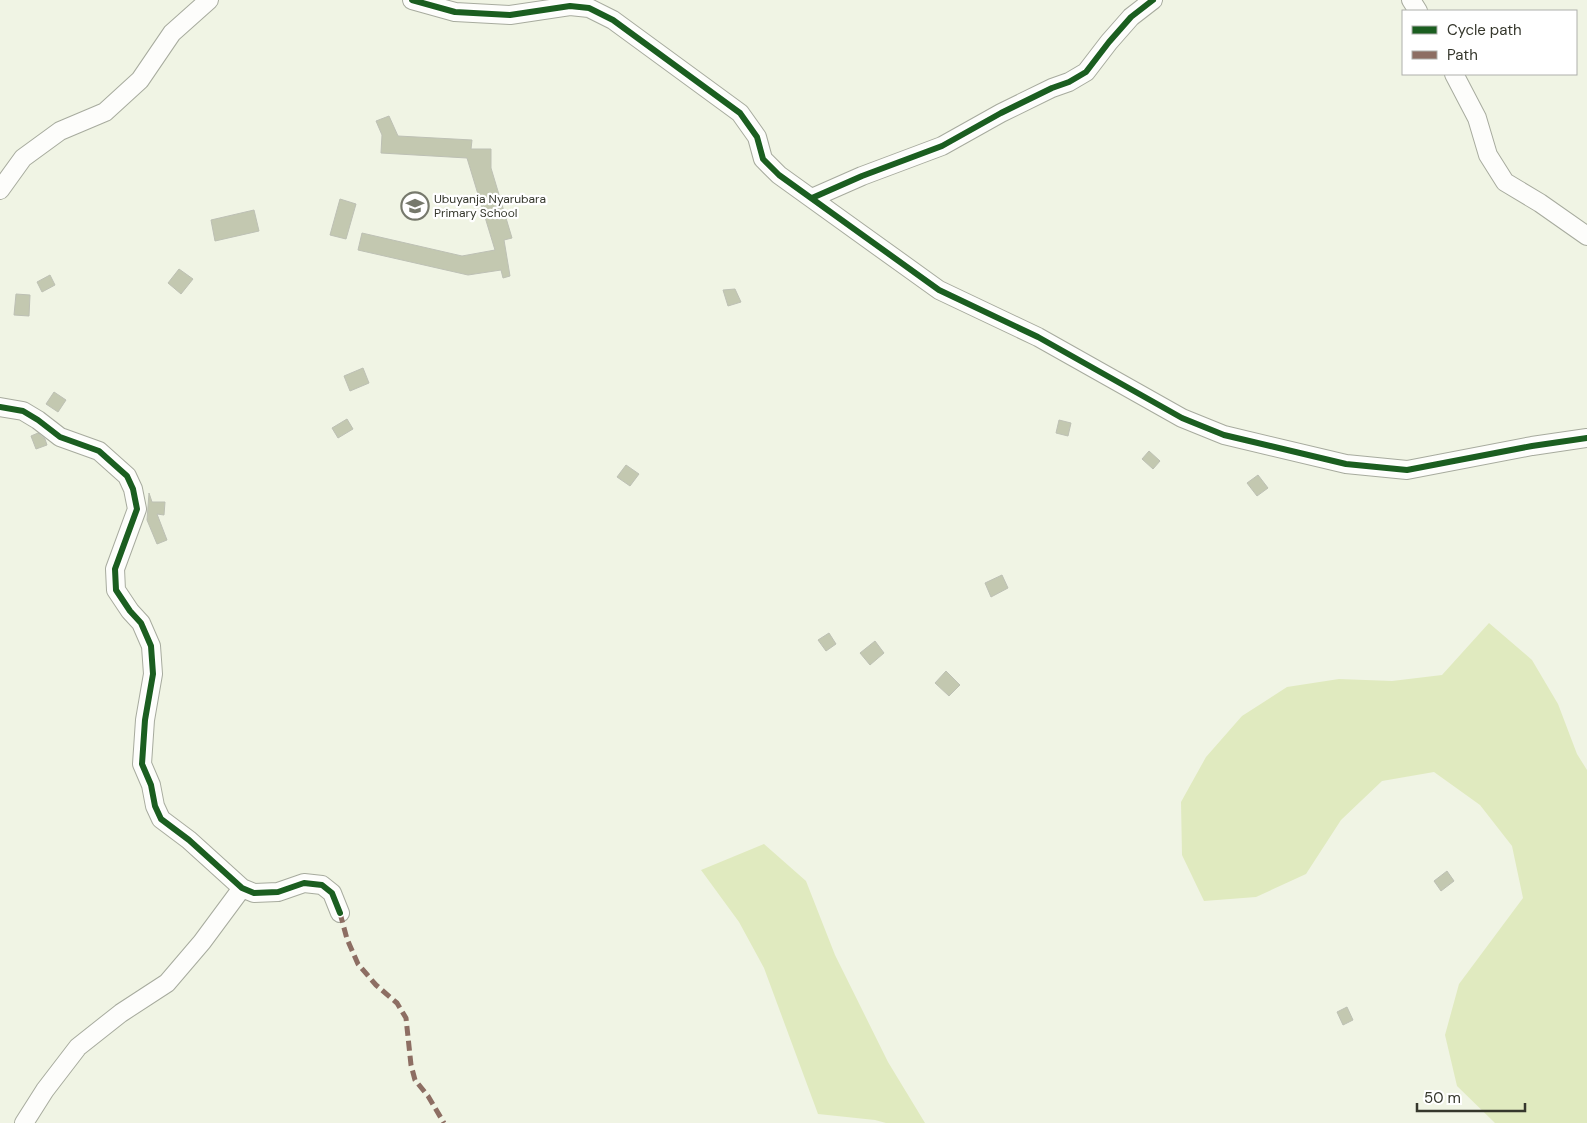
<svg xmlns="http://www.w3.org/2000/svg" width="1587" height="1123" font-family="'DM Sans',sans-serif">
	<rect width="100%" height="100%" fill="#f0f4e4"/>
	<path fill="#e0eabf" d="M 1489,623 L 1532,660 L 1558,704 L 1577,754 L 1587,770 L 1587,1123 L 1495,1123 L 1457,1086 L 1445,1035 L 1459,984 L 1523,898 L 1512,846 L 1480,805 L 1434,772 L 1382,781 L 1341,820 L 1306,874 L 1256,897 L 1204,901 L 1182,855 L 1181,802 L 1206,757 L 1242,716 L 1287,687 L 1339,679 L 1392,681 L 1442,675 Z
		M 764,844 L 806,881 L 835,955 L 888,1062 L 925,1123 L 886,1123 L 875,1120 L 818,1114 L 764,968 L 739,922 L 701,870 Z"/>
	<path fill="#c3c8b0" stroke="#bdc0b4" d="M 389,116 L 398,136 L 472,140 L 471,149 L 491,149 L 491,168 L 512,238 L 504,240 L 510,276 L 503,278 L 501,270 L 468,275 L 358,250 L 362,233 L 462,256 L 495,250 L 467,158 L 381,153 L 382,135 L 376,121 Z
		M 340,199 L 356,204 L 346,239 L 330,235 Z
		M 254,210 L 259,231 L 215,241 L 211,220 Z
		M 179,269 L 193,279 L 181,294 L 168,283 Z
		M 50,275 L 55,285 L 42,292 L 37,282 Z
		M 735,289 L 741,302 L 728,306 L 723,290 Z
		M 16,294 L 30,295 L 29,316 L 14,315 Z
		M 363,368 L 369,383 L 350,391 L 344,376 Z
		M 54,392 L 66,400 L 58,412 L 46,404 Z
		M 347,419 L 353,429 L 338,438 L 332,428 Z
		M 1059,420 L 1071,423 L 1068,436 L 1056,433 Z
		M 38,433 L 45,439 L 47,445 L 36,449 L 31,436 Z
		M 1149,451 L 1160,461 L 1153,469 L 1142,459 Z
		M 626,465 L 639,474 L 630,486 L 617,477 Z
		M 1258,475 L 1268,488 L 1257,496 L 1247,483 Z
		M 149,493 L 152,502 L 165,502 L 164,515 L 157,514 L 167,540 L 157,544 L 147,520 Z
		M 1002,575 L 1008,588 L 991,597 L 985,583 Z
		M 829,633 L 836,644 L 826,651 L 818,640 Z
		M 875,641 L 884,653 L 870,665 L 860,653 Z
		M 946,671 L 960,685 L 949,696 L 935,683 Z
		M 1447,871 L 1454,881 L 1441,891 L 1434,881 Z
		M 1347,1007 L 1353,1020 L 1343,1025 L 1337,1012 Z"/>
	<g fill="none" stroke-linecap="round" stroke-linejoin="round">
		<g stroke="#a7ab9e" stroke-width="20">
			<path id="minor" d="M 412,0 L 455,12 L 510,15 L 570,6 L 589,8 L 613,20 L 740,113 L 757,137 L 763,159 L 779,175 L 939,290 L 1038,337 L 1182,418 L 1224,435 L 1346,464 L 1407,470 L 1532,446 L 1587,438
				M 1411,0 L 1418,11
				M 1454,74 L 1477,118 L 1488,155 L 1505,182 L 1540,203 L 1587,236
				M 0,190 L 23,158 L 60,131 L 105,112 L 140,80 L 172,33 L 209,0
				M 812,198 L 862,176 L 942,146 L 1001,113 L 1052,88 L 1069,82 L 1086,72 L 1109,42 L 1131,17 L 1153,0
				M 0,407 L 23,411 L 38,420 L 60,437 L 99,451 L 127,476 L 133,489 L 137,509 L 115,569 L 116,590 L 130,611 L 141,623 L 151,646 L 153,674 L 145,720 L 142,764 L 151,785 L 155,806 L 161,819 L 189,840 L 242,888 L 254,893 L 278,892 L 304,883 L 322,885 L 332,893 L 340,913
				M 24,1123 L 45,1090 L 78,1047 L 121,1013 L 167,983 L 202,942 L 242,888"/>
		</g>
		<use href="#minor" stroke="#fdfdfb" stroke-width="18"/>
		<path stroke="#8d6e63" stroke-width="5" stroke-dasharray="10 5" stroke-linecap="butt" d="M 340,913 L 347,939 L 358,964 L 376,985 L 397,1003 L 406,1018 L 411,1065 L 415,1080 L 428,1096 L 444,1123"/>
		<g stroke="#fff" stroke-width="9">
			<path id="cycleway" d="M 412,0 L 455,12 L 510,15 L 570,6 L 589,8 L 613,20 L 740,113 L 757,137 L 763,159 L 779,175 L 939,290 L 1038,337 L 1182,418 L 1224,435 L 1346,464 L 1407,470 L 1532,446 L 1587,438
				M 812,198 L 862,176 L 942,146 L 1001,113 L 1052,88 L 1069,82 L 1086,72 L 1109,42 L 1131,17 L 1153,0
				M 0,407 L 23,411 L 38,420 L 60,437 L 99,451 L 127,476 L 133,489 L 137,509 L 115,569 L 116,590 L 130,611 L 141,623 L 151,646 L 153,674 L 145,720 L 142,764 L 151,785 L 155,806 L 161,819 L 189,840 L 242,888 L 254,893 L 278,892 L 304,883 L 322,885 L 332,893 L 340,913"/>
		</g>
		<use href="#cycleway" stroke="#1b5e20" stroke-width="6"/>
	</g>
	<defs>
		<g id="school-ring" transform="scale(1.4375)"><circle r="9.5" fill="#fff" stroke="#76796c" stroke-width="1.5"/><path d="M0-5L7-2L0 1L-7-2ZM-4 1L0 2.5L4 1V4Q0 6-4 4Z" fill="#76796c"/></g>
	</defs>
	<g fill-rule="evenodd">
		<use href="#school-ring" x="415" y="206"/>
	</g>
	<g text-anchor="middle" dominant-baseline="central" stroke-width="4.5" stroke-linejoin="round" paint-order="stroke">
		<g font-size="12" fill="#35372c" stroke="#fff" text-anchor="start">
			<text x="434" y="199">Ubuyanja Nyarubara<tspan x="434" dy="14">Primary School</tspan></text>
		</g>
	</g>
	<rect x="1402" y="10" width="175" height="65" fill="#ffffff" stroke="#aeafab"/>
	<rect x="1412" y="26" width="25" height="8" fill="#1b5e20" stroke="#aeafab"/>
	<text x="1447" y="35" font-size="15" fill="#35372c">Cycle path</text>
	<rect x="1412" y="51" width="25" height="8" fill="#8d6e63" stroke="#aeafab"/>
	<text x="1447" y="60" font-size="15" fill="#35372c">Path</text>
	<path d="M1417 1103v8h108v-8" fill="none" stroke="#35372c" stroke-width="2.5"/>
	<text x="1424" y="1103" font-size="15" fill="#35372c" stroke="#ffffff" stroke-width="4" paint-order="stroke">50 m</text>
</svg>
